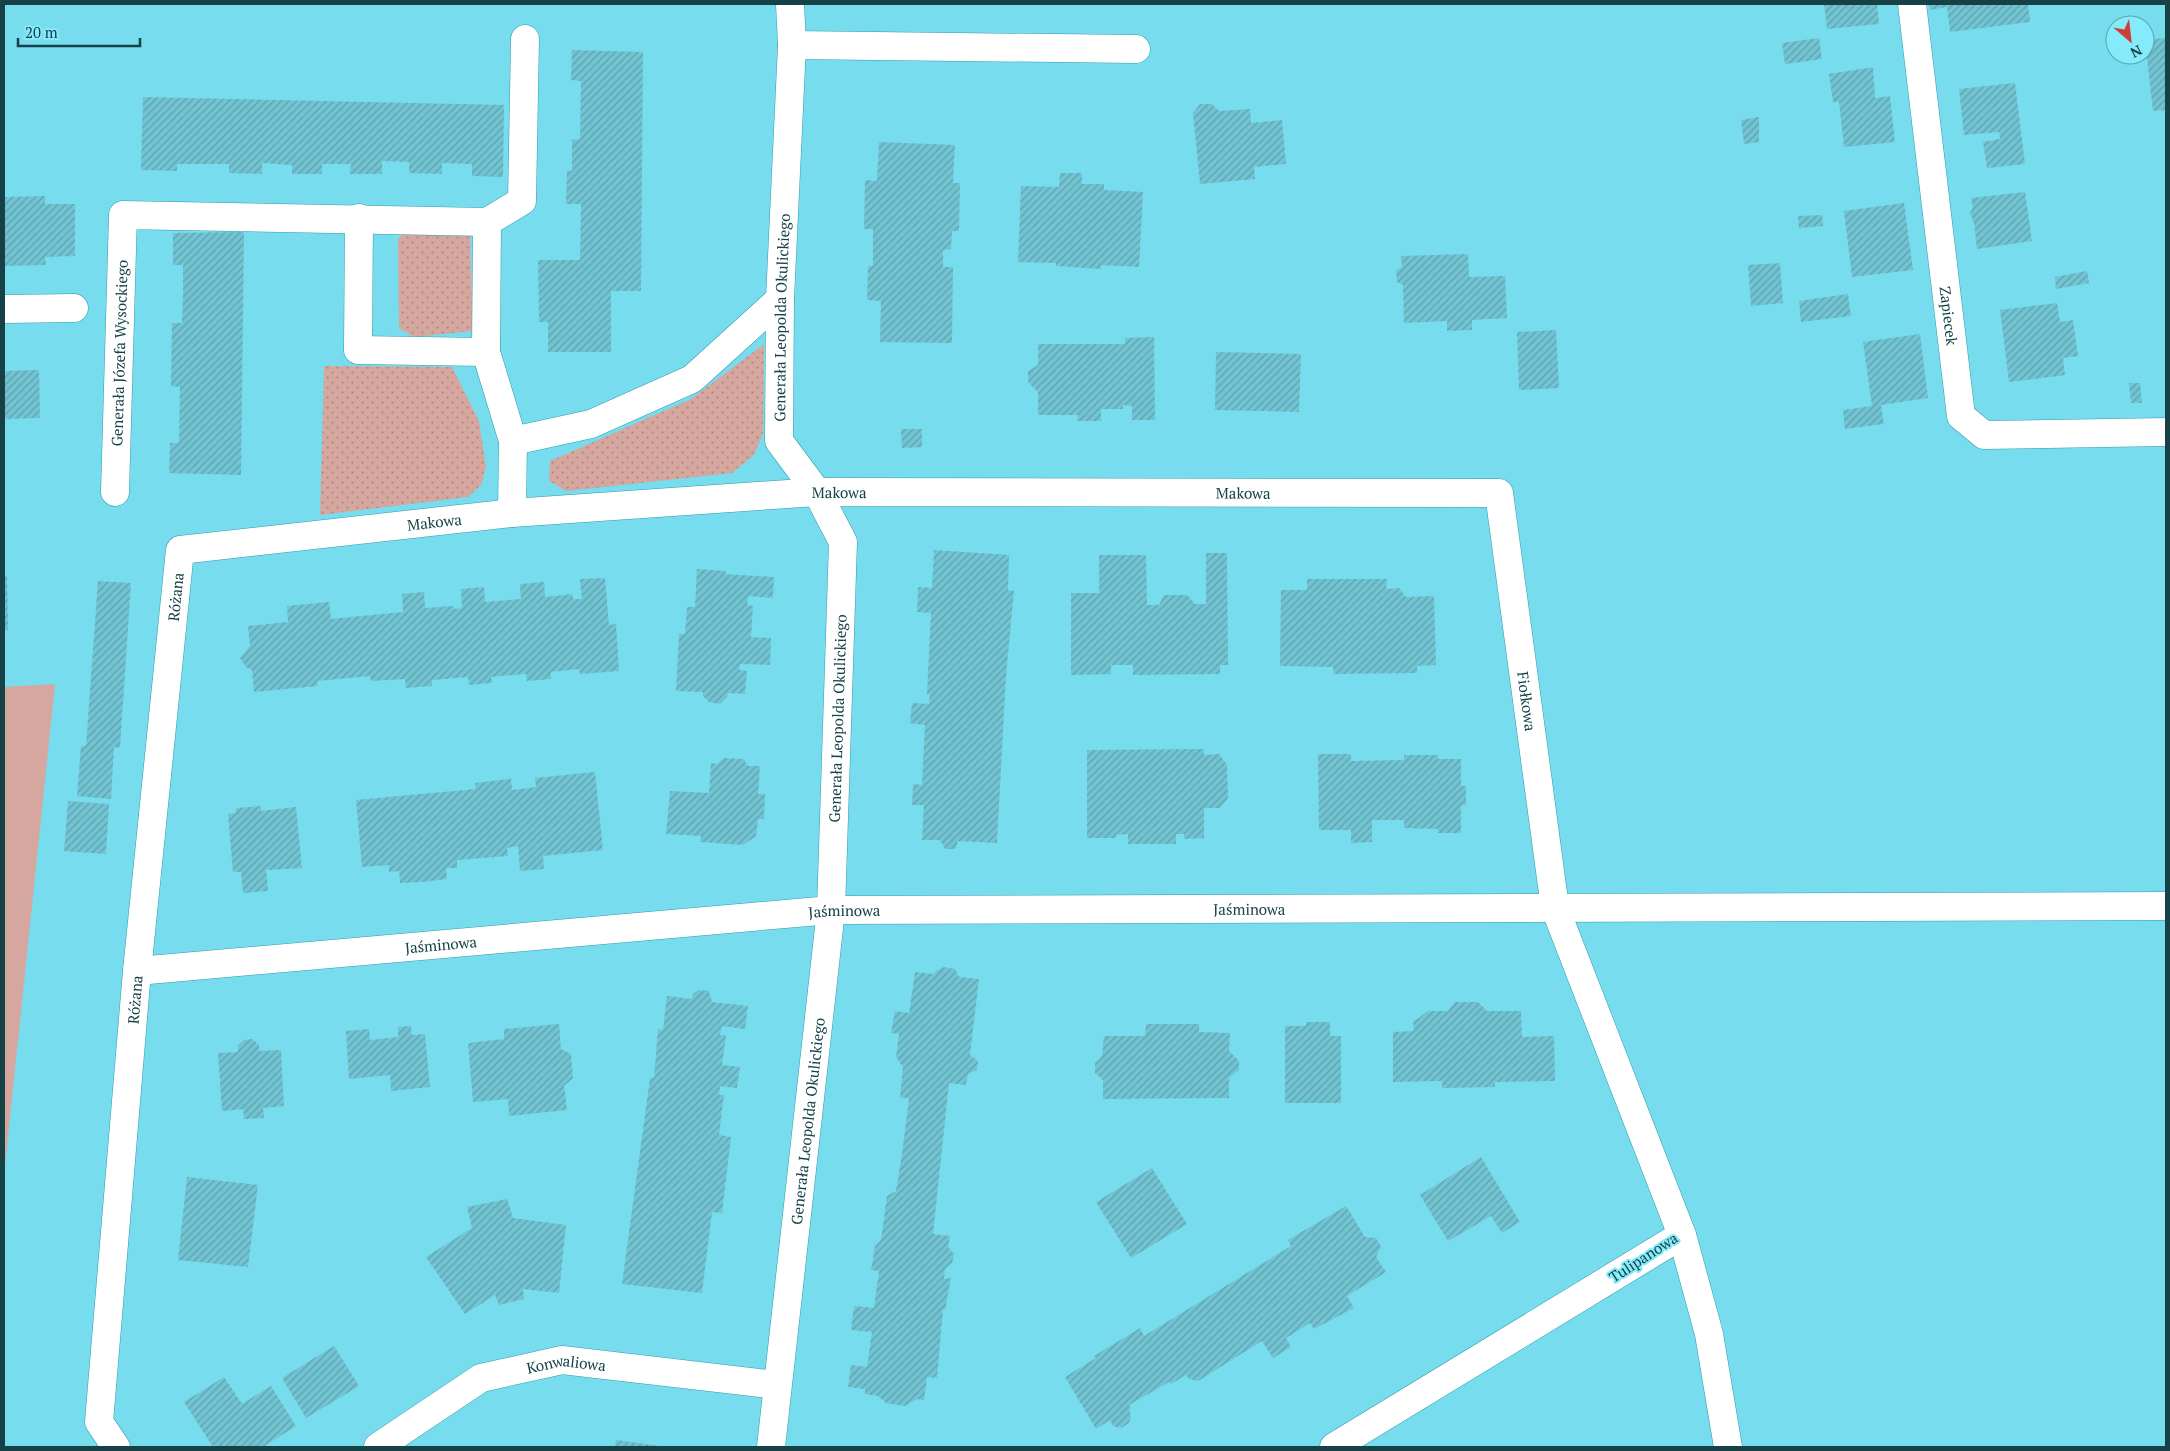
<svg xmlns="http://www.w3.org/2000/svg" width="2170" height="1451" font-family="'PT Serif',serif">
	<defs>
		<pattern id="grass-dots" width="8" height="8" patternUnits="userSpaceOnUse" patternTransform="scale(1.25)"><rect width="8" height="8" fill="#d6a79f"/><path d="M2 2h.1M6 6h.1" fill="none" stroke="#ac8a83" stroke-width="1.8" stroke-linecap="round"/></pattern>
		<pattern id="building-hatch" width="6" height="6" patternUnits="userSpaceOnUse" patternTransform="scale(1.25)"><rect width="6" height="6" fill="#72c4d2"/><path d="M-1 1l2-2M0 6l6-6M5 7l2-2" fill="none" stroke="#5ca1ac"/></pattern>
	</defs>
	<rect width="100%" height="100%" fill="#77dced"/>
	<path fill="url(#grass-dots)" d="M 405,232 L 456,232 L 470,236 L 473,331 L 414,337 L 399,328 L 398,239 Z
		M 764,344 L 763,433 L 754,455 L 732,473 L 566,491 L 549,481 L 550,461 L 691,399 Z
		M 324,366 L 452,367 L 479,421 L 486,467 L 481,485 L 468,497 L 320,515 Z"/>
	<path fill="#d6a79f" d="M 55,684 L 4,1175 L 4,687 Z"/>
	<path fill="url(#building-hatch)" d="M 1824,4 L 1877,4 L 1879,24 L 1827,29 Z
		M 1929,4 L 2028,4 L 2030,22 L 1950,32 L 1947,7 L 1930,10 Z
		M 1819,38 L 1822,59 L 1785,64 L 1782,43 Z
		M 2166,38 L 2166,110 L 2153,111 L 2145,40 Z
		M 572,50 L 643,52 L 641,291 L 611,291 L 611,352 L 548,352 L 548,322 L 539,322 L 538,260 L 580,260 L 581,204 L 566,204 L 567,170 L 572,171 L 572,140 L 580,139 L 581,81 L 571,80 Z
		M 1873,67 L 1875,98 L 1890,96 L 1895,142 L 1844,147 L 1839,102 L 1833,102 L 1829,74 Z
		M 2015,83 L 2025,164 L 1987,168 L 1983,142 L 2000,139 L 1999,132 L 1964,135 L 1959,89 Z
		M 143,97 L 504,105 L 503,177 L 472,176 L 472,164 L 442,163 L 442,174 L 409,173 L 409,162 L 382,161 L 382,174 L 350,174 L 351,164 L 322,164 L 322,174 L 292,174 L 292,165 L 262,163 L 262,174 L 229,173 L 229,164 L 177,164 L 177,171 L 141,170 Z
		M 1200,104 L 1212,104 L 1219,111 L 1250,109 L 1251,123 L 1282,120 L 1286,164 L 1254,167 L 1255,179 L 1200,184 L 1193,113 Z
		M 1759,117 L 1759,142 L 1744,144 L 1741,120 Z
		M 879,142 L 955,145 L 953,183 L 960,183 L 959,231 L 952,231 L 951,249 L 943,250 L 943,267 L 953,267 L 952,343 L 880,342 L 881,301 L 867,300 L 868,266 L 873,266 L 873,229 L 864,229 L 865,180 L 877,181 Z
		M 1060,173 L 1082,173 L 1082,184 L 1104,184 L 1104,190 L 1143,192 L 1139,267 L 1101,265 L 1101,269 L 1056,266 L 1056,263 L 1018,262 L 1021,186 L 1059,187 Z
		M 2025,192 L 2032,241 L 1977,249 L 1974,223 L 1970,213 L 1973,207 L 1971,198 Z
		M 45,196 L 45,204 L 75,204 L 75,256 L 45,257 L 46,265 L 4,266 L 4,197 Z
		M 1904,203 L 1913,270 L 1852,277 L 1844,211 Z
		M 1822,215 L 1823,226 L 1799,228 L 1798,216 Z
		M 244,232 L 241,475 L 169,473 L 170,443 L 179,443 L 180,387 L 171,386 L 172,323 L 182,323 L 183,294 L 183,265 L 173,265 L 173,233 Z
		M 1468,254 L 1469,277 L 1505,276 L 1507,318 L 1472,320 L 1472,330 L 1447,331 L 1447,321 L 1404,323 L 1403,285 L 1397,282 L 1396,270 L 1402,267 L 1401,256 Z
		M 1780,263 L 1783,303 L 1751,306 L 1748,265 Z
		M 2087,271 L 2089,283 L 2056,289 L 2055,277 Z
		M 1848,294 L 1851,316 L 1801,322 L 1799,301 Z
		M 2057,303 L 2060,322 L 2073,320 L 2078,356 L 2063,358 L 2065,375 L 2009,382 L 2000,310 Z
		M 1556,330 L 1559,388 L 1519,390 L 1517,332 Z
		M 1920,334 L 1928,398 L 1881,405 L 1884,424 L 1845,429 L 1843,410 L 1872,406 L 1863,342 Z
		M 1154,337 L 1155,420 L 1132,420 L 1132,406 L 1123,405 L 1123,409 L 1101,409 L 1101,421 L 1077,421 L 1078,415 L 1038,415 L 1038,392 L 1028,382 L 1028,371 L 1038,365 L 1038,344 L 1125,344 L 1125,338 Z
		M 1216,352 L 1301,354 L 1299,412 L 1215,410 Z
		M 39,370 L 40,418 L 4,419 L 4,371 Z
		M 2129,383 L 2140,383 L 2142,403 L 2131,403 Z
		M 901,429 L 922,429 L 922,447 L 902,448 Z
		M 934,550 L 1009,555 L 1008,590 L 1014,591 L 1006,675 L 997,843 L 958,841 L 955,849 L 945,849 L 940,840 L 922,840 L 924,805 L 912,805 L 913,784 L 922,785 L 925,725 L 910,723 L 912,703 L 929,704 L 930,694 L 927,694 L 931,613 L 917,612 L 918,587 L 932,588 Z
		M 1206,553 L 1227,553 L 1228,665 L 1220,665 L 1220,674 L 1133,675 L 1133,665 L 1111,665 L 1111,674 L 1071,675 L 1071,593 L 1099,593 L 1099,555 L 1146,555 L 1147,605 L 1159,605 L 1164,595 L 1187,595 L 1195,604 L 1206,604 Z
		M 697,569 L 726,571 L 725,574 L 774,577 L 773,598 L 748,596 L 747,605 L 753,606 L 751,637 L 771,638 L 770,665 L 740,664 L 739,670 L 747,671 L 745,694 L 728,693 L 727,697 L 720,704 L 709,702 L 703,696 L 703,692 L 676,691 L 679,634 L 685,634 L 687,607 L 695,607 Z
		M 4,576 L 7,576 L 8,630 L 4,630 Z
		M 605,578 L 609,625 L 616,624 L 619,671 L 580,674 L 579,669 L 551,672 L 551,679 L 527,681 L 526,674 L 491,677 L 492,683 L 469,685 L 468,677 L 432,680 L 432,686 L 406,688 L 405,679 L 371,681 L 370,676 L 317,681 L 318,686 L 254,692 L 252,670 L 246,667 L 240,658 L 250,646 L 248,626 L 288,622 L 287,606 L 329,602 L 331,619 L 403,612 L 402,594 L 424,592 L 425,608 L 454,606 L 454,609 L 462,608 L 461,589 L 484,587 L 485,602 L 521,599 L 520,584 L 544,582 L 545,597 L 572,594 L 573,599 L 582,599 L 580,579 Z
		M 1307,579 L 1387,579 L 1386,589 L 1399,588 L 1406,597 L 1434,596 L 1436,665 L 1417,666 L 1417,673 L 1334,674 L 1333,667 L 1280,666 L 1281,590 L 1307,590 Z
		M 98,581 L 131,583 L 120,748 L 114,747 L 111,799 L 77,796 L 81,746 L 86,746 Z
		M 1204,749 L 1204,755 L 1219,754 L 1227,765 L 1228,798 L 1220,808 L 1204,808 L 1204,838 L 1184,839 L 1184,834 L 1176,834 L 1176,844 L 1128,844 L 1128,834 L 1116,835 L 1116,838 L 1087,838 L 1087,750 Z
		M 1318,754 L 1351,754 L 1351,761 L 1404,760 L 1404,755 L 1438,755 L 1438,759 L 1461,759 L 1461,786 L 1466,786 L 1466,805 L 1461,806 L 1461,833 L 1438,833 L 1438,829 L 1404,828 L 1404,820 L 1372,820 L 1372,842 L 1351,843 L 1351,830 L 1319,830 Z
		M 724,758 L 743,759 L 748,766 L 760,766 L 758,794 L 765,794 L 764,819 L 758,819 L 756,836 L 743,845 L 700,842 L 701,836 L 666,834 L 670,791 L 709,793 L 711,763 L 717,764 Z
		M 595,772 L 603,850 L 543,856 L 544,869 L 520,871 L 518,846 L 507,848 L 508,856 L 457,860 L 457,868 L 446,868 L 447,879 L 423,882 L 400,883 L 399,871 L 389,872 L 389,865 L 362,867 L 356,800 L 476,789 L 475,783 L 511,779 L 512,790 L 536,787 L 535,778 Z
		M 68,801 L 109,804 L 106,854 L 64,851 Z
		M 261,806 L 261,811 L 296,807 L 302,868 L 266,870 L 268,891 L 243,893 L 241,872 L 233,872 L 228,814 L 236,813 L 236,808 Z
		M 943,967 L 955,969 L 959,977 L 979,979 L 970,1055 L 978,1061 L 977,1070 L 968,1074 L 966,1085 L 949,1083 L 933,1234 L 950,1236 L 948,1247 L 954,1254 L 952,1263 L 945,1269 L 944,1279 L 951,1278 L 945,1310 L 943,1309 L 937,1378 L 927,1377 L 924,1400 L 917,1399 L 905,1406 L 886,1403 L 878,1396 L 865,1394 L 865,1389 L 848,1387 L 851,1365 L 867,1367 L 872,1332 L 851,1330 L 854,1306 L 874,1308 L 879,1271 L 871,1270 L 875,1246 L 881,1240 L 887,1196 L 896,1191 L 902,1154 L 909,1098 L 900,1098 L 903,1067 L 896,1057 L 899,1034 L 891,1033 L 895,1011 L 909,1013 L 915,972 L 934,974 L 936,971 Z
		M 699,990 L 709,991 L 712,1002 L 748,1006 L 745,1029 L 722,1026 L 720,1035 L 726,1035 L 722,1065 L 740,1067 L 737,1088 L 720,1086 L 719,1095 L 724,1095 L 719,1135 L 731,1137 L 722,1213 L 712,1212 L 702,1293 L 622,1284 L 650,1078 L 654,1078 L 658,1029 L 663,1030 L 667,996 L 692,999 L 693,994 Z
		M 1455,1002 L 1478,1002 L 1487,1011 L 1521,1011 L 1522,1037 L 1554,1036 L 1555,1081 L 1495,1082 L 1495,1087 L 1442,1088 L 1442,1081 L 1393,1082 L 1393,1032 L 1414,1031 L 1413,1022 L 1428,1011 L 1448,1011 Z
		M 1306,1022 L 1330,1022 L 1330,1036 L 1341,1036 L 1341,1103 L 1285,1103 L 1285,1026 L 1306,1026 Z
		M 559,1024 L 561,1049 L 571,1054 L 573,1078 L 564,1086 L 567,1110 L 509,1116 L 508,1099 L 473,1102 L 468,1043 L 504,1039 L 504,1029 Z
		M 1146,1024 L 1199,1024 L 1199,1032 L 1230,1033 L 1229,1051 L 1239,1061 L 1239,1070 L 1229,1078 L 1229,1098 L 1103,1099 L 1103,1080 L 1095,1073 L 1095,1063 L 1102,1056 L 1104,1036 L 1145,1036 Z
		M 411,1026 L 412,1035 L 425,1034 L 430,1087 L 391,1091 L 390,1075 L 349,1079 L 346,1031 L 369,1029 L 370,1040 L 398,1037 L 398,1027 Z
		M 252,1039 L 259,1045 L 259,1051 L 281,1050 L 284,1106 L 263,1108 L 264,1118 L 244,1119 L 243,1109 L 222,1111 L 218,1053 L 238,1052 L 238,1045 L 244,1040 Z
		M 1481,1157 L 1520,1222 L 1502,1233 L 1491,1216 L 1448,1241 L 1420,1195 Z
		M 1152,1168 L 1187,1224 L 1131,1258 L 1096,1202 Z
		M 187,1177 L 258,1185 L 248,1267 L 178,1260 Z
		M 507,1199 L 513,1218 L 566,1225 L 559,1293 L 523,1289 L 524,1299 L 499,1305 L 495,1295 L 465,1314 L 426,1257 L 472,1228 L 467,1207 Z
		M 1346,1206 L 1365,1237 L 1376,1238 L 1381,1247 L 1376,1257 L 1386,1272 L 1347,1296 L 1354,1308 L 1314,1329 L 1310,1323 L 1286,1338 L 1291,1347 L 1273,1358 L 1262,1341 L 1198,1381 L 1189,1379 L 1186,1375 L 1171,1384 L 1169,1382 L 1129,1405 L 1131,1408 L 1129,1411 L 1131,1415 L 1129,1423 L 1121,1428 L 1113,1426 L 1110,1420 L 1096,1429 L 1065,1377 L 1096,1358 L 1094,1356 L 1140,1328 L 1144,1336 L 1291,1246 L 1288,1240 Z
		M 334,1346 L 359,1386 L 306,1418 L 282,1378 Z
		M 224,1377 L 242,1404 L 271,1386 L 296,1426 L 263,1447 L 213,1447 L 184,1402 Z
		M 616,1440 L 660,1446 L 660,1447 L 615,1447 Z"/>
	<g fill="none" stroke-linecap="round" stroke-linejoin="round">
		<g stroke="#2f9cab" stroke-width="29">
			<g id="minor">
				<path id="s1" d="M 1912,4 L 1961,416 L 1984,435 L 2166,432"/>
				<path d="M 792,45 L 1136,49"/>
				<path d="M 359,218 L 358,350 L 486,352"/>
				<path d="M 487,222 L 486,352 L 513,441 L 512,513"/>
				<path d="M 4,309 L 74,308"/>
				<path d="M 513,441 L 591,424 L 692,379 L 780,299"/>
				<path id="s2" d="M 115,492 L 123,215 L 487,222 L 522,201 L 525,39"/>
				<path id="s3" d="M 137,971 L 831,910 L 2166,906"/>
				<path d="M 1682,1235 L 1709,1334 L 1728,1447"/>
				<path id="s4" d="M 116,1447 L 99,1422 L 137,971 L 180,550 L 512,513 L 817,492 L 1499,493 L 1555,908 L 1682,1235 L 1334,1447"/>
				<path id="s5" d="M 378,1447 L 481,1378 L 562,1360 L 777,1385"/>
				<path id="s6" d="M 771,1447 L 831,910 L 843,542 L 817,492 L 779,441 L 780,299 L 792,45 L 790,4"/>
			</g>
		</g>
		<use href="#minor" stroke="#fff" stroke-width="28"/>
	</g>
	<g text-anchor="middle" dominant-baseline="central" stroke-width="4" stroke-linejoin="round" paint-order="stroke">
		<g font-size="15" fill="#154147" stroke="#85eafa">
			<text stroke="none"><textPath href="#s1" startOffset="314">Zapiecek</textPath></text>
			<text stroke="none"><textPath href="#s6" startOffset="1152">Generała Leopolda Okulickiego</textPath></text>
			<text stroke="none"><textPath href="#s2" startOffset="139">Generała Józefa Wysockiego</textPath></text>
			<text stroke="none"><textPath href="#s4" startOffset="1568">Makowa</textPath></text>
			<text stroke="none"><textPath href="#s4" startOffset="1972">Makowa</textPath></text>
			<text stroke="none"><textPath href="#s4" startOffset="1162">Makowa</textPath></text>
			<text stroke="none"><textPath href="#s4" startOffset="859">Różana</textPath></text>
			<text stroke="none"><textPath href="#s4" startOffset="2438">Fiołkowa</textPath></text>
			<text stroke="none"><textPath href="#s6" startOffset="732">Generała Leopolda Okulickiego</textPath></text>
			<text stroke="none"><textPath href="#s3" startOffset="1115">Jaśminowa</textPath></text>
			<text stroke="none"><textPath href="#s3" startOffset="710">Jaśminowa</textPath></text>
			<text stroke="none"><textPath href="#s3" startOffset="305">Jaśminowa</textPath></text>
			<text stroke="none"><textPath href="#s4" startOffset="454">Różana</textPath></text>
			<text stroke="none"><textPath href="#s6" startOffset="328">Generała Leopolda Okulickiego</textPath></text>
			<text transform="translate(1643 1257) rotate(-33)">Tulipanowa</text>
			<text stroke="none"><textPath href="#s5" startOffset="211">Konwaliowa</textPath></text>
		</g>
	</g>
	<rect width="2170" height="1451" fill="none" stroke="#154147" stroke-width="10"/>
	<g transform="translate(2130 40) rotate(152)"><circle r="24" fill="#85eafa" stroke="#58a6b2"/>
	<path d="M0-4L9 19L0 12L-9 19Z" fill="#cd4033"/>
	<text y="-8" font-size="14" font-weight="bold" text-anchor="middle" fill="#154147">N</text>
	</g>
	<path d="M18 38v8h122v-8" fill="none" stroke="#154147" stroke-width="2.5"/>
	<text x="25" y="38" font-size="15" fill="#154147" stroke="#85eafa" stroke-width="4" paint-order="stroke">20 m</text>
</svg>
